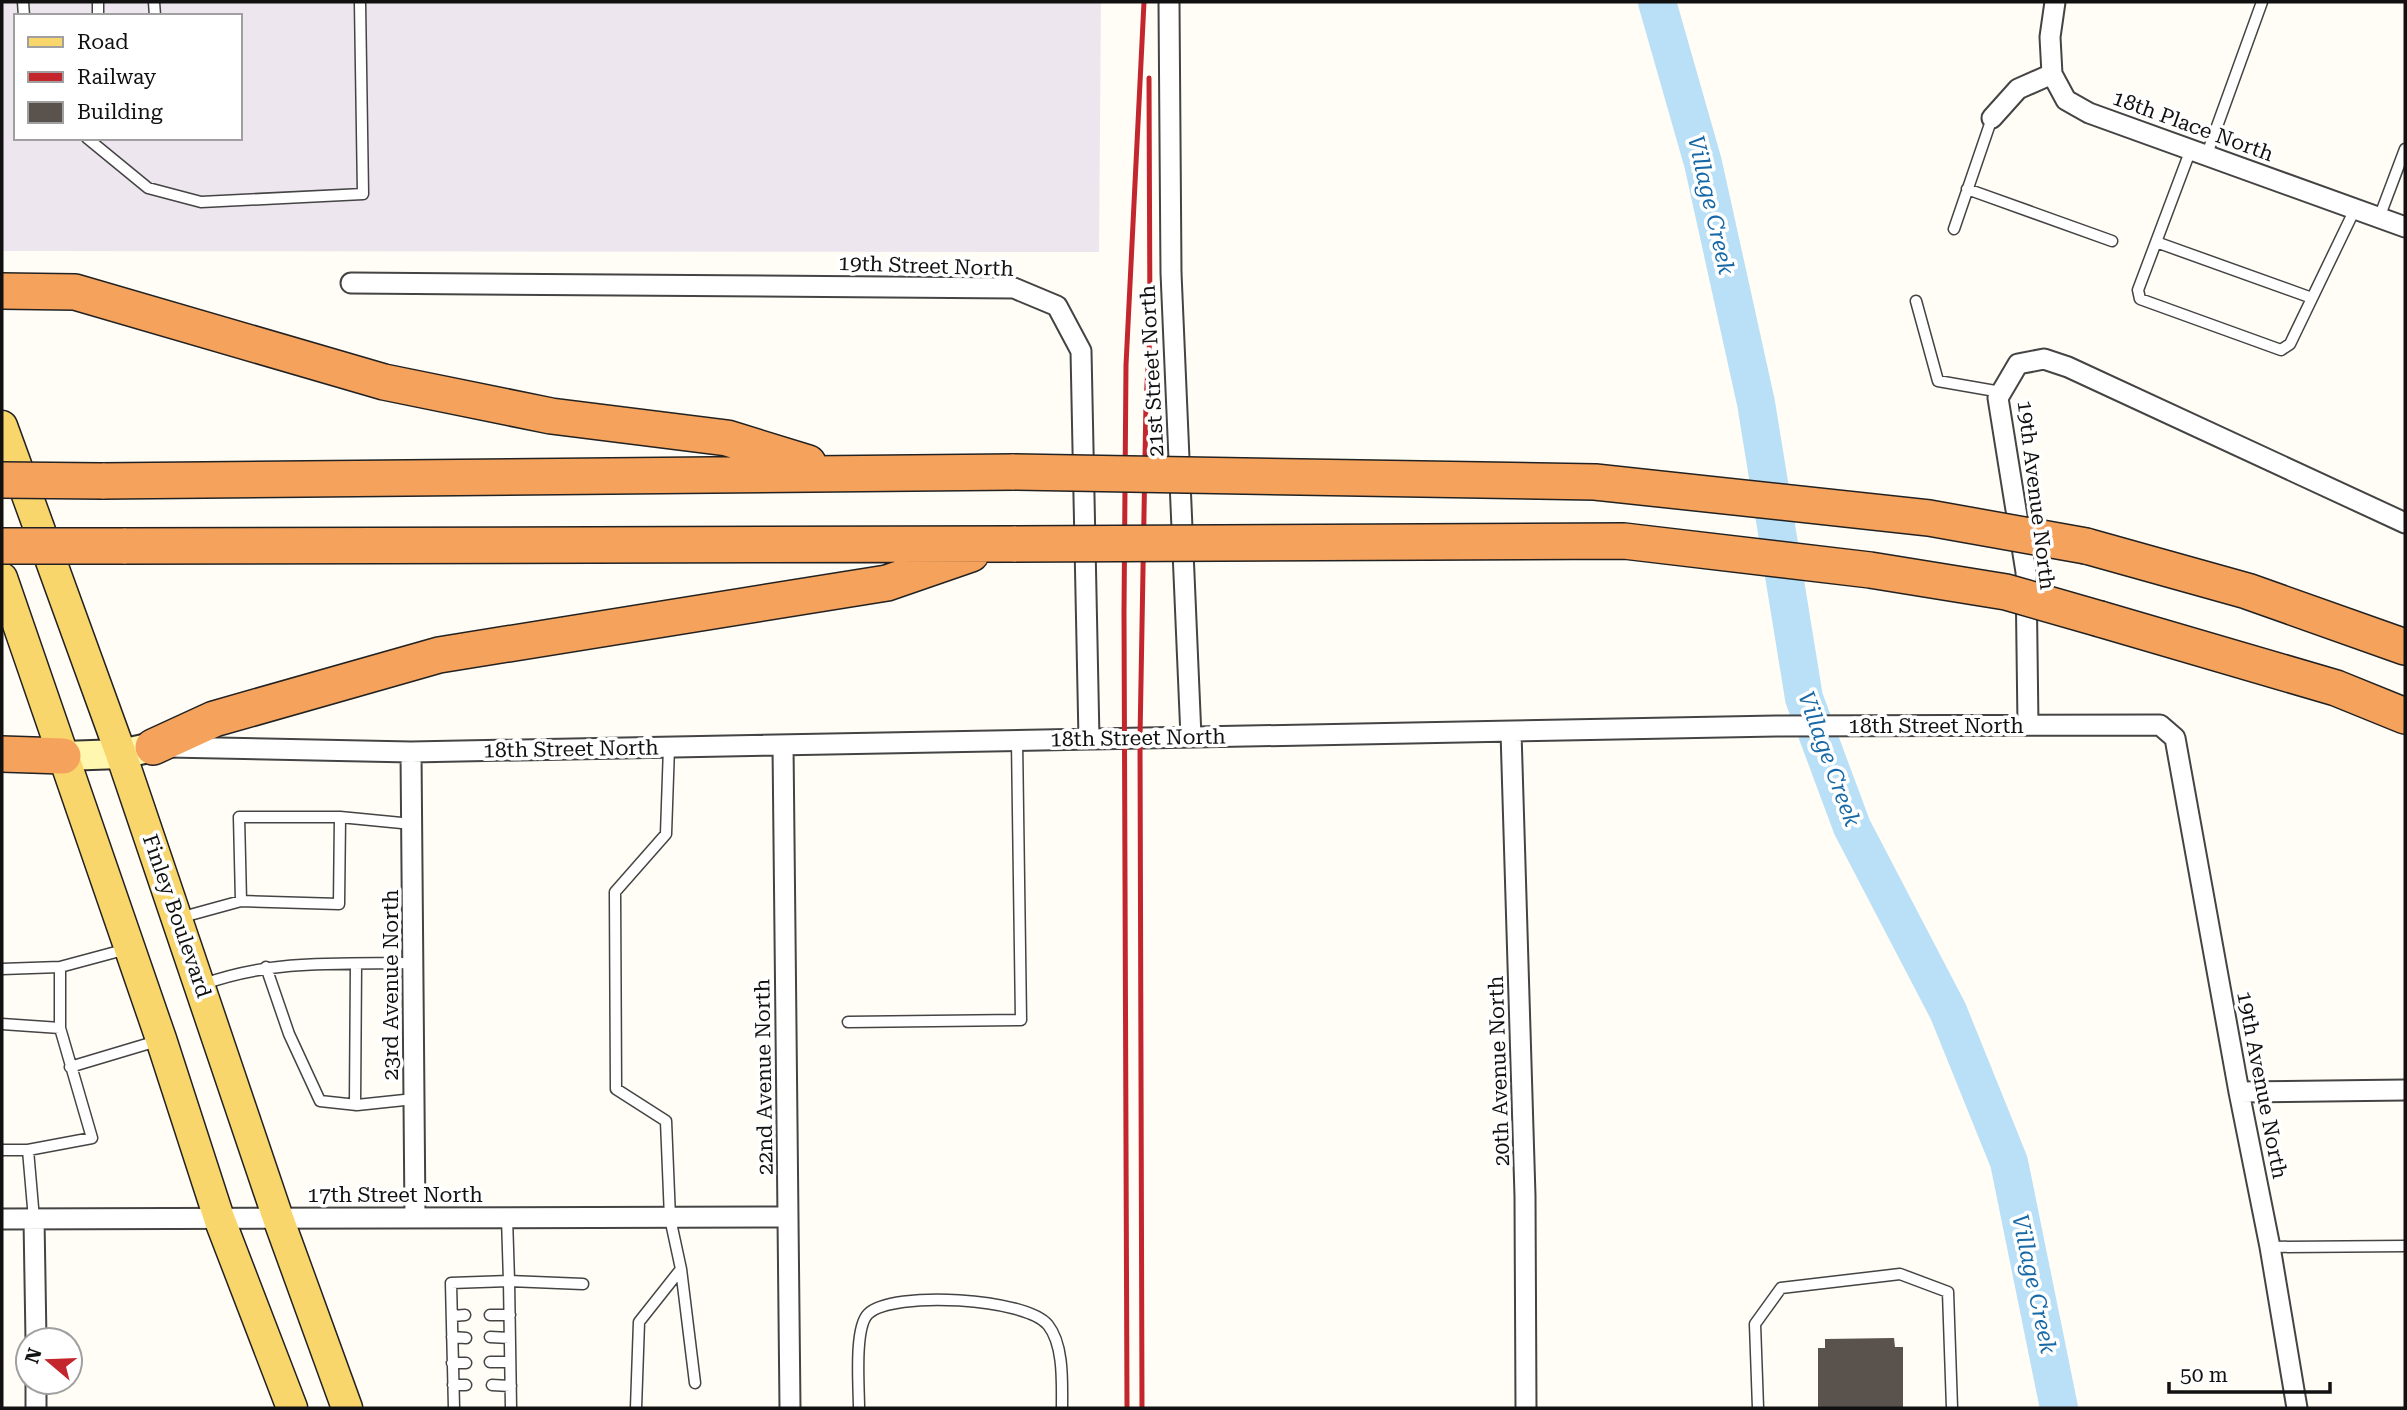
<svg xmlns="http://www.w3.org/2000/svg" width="2407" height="1410" font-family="'Roboto Serif',serif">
	<rect width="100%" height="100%" fill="#fffdf5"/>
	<path fill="#eee6ef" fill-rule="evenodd" d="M 2,2 L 1101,2 L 1099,252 L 2,251 ZM 16,16 L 240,16 L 240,138 L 16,138 Z"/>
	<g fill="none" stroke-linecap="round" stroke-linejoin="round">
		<path stroke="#b9e0f7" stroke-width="38" d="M 1657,2 L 1703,163 L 1756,403 L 1804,698 L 1852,827 L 1948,1011 L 2009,1162 L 2059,1408"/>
	</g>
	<path fill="#5a524d" d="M 1894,1338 L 1895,1347 L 1903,1347 L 1903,1408 L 1818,1408 L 1818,1348 L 1825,1348 L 1825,1339 Z"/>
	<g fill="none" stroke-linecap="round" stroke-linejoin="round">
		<g stroke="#444" stroke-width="13">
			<path id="lane" d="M 23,2 L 24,16
				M 98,2 L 98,16
				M 154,2 L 155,16
				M 87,138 L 148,188 L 201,202 L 363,194 L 360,3
				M 2191,149 L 2138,290 L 2140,299 L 2281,350 L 2290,344 L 2355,209
				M 2207,154 L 2262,2
				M 1967,189 L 2112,241
				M 2379,218 L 2405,149
				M 1954,229 L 1992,118
				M 2156,242 L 2312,298
				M 1916,301 L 1938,381 L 2001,392
				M 669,747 L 666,834 L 615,892 L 616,1089 L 666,1121 L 670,1218 L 681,1269 L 695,1383
				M 340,817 L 412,824
				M 179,918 L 241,901 L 339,904 L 340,817 L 239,817 L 241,901
				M 266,967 L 289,1034 L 320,1101 L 357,1105 L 414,1099
				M 2,969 L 60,967
				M 204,984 C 274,959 340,964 413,963
				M 848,1022 L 1021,1020 L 1017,741
				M 2,1024 L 60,1028
				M 70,1067 L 157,1041
				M 355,1105 L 356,964
				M 2,1150 L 28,1150 L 92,1138 L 60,1028 L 60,967 L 127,949
				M 28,1150 L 34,1219
				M 507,1218 L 509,1281 L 583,1284
				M 2270,1247 L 2405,1246
				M 490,1315 L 510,1315
				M 452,1316 L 465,1315
				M 452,1337 L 466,1338
				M 490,1337 L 510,1338
				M 490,1362 L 510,1362
				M 452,1363 L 466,1363
				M 453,1385 L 466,1385
				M 492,1385 L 511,1386
				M 454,1408 L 451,1283 L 509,1281 L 511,1408
				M 636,1408 L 639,1322 L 681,1269
				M 859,1408 C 859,1387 854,1328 868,1314 C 893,1290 1026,1298 1048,1325 C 1064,1345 1062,1383 1062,1408
				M 1758,1408 L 1755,1324 L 1781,1288 L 1900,1274 L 1948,1292 L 1952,1408"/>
		</g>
		<g stroke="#444" stroke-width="23">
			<path id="street" d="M 1169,2 L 1171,273 L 1191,737
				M 2052,74 L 2050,37 L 2055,2
				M 1992,118 L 2018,89 L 2052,74 L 2066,100 L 2089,113 L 2405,227
				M 351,283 L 1014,288 L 1057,306 L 1081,351 L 1089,739
				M 2028,725 L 2026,572 L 1998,398 L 2018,364 L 2044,359 L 2068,367 L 2405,523
				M 1511,732 L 1525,1196 L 1526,1408
				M 783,745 L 790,1408
				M 168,747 L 411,752 L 1776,726 L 2160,725 L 2175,738 L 2239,1092 L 2270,1247 L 2297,1408
				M 411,752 L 415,1218
				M 2239,1092 L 2405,1090
				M 2,1219 L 788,1217
				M 34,1219 L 36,1340
				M 36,1382 L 36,1408"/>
		</g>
		<g stroke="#333" stroke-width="32">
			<path id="secondary" d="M 63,756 L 121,754 L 153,747"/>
		</g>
		<g stroke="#222" stroke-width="33">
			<path id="primary" d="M 2,426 L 121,754 L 278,1218 L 347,1408
				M 2,578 L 161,1039 L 219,1218 L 292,1408"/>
		</g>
		<g stroke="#222" stroke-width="38">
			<path id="highway" d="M 2,291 L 75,292 L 384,382 L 551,416 L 727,438 L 808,463
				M 102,481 L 1014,472
				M 123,546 L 1016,544
				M 2086,546 L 2247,591 L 2405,647
				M 2100,619 L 2336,688 L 2405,716
				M 153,747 L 214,719 L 439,655 L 887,583 L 971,554
				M 2,754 L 63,756"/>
		</g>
		<use href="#lane" stroke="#fff" stroke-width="10"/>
		<use href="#street" stroke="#fff" stroke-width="19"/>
		<use href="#secondary" stroke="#fff6b0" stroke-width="28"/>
		<use href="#primary" stroke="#f9d66b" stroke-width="30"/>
		<use href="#highway" stroke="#f5a25d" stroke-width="35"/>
		<path stroke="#c4262e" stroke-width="5" d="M 1127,1408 L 1124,612 L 1126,365 L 1144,2
			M 1142,1408 L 1140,738 L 1146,402 L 1150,333 L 1149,78"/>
		<g stroke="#222" stroke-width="38" stroke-linecap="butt">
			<path id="highway-bridge" d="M 1014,472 L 1595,482 L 1929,518 L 2086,546
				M 2,480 L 102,481
				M 1016,544 L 1624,541 L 1870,570 L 2006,592 L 2100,619
				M 2,546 L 123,546"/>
		</g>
		<use href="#highway-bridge" stroke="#f5a25d" stroke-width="35"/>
	</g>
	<g text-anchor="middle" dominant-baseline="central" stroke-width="7" stroke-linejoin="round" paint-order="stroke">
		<g font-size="21" fill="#111" stroke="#fff">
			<text transform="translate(2193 126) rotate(20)">18th Place North</text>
			<text transform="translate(926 266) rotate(2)">19th Street North</text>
			<text transform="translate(1152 371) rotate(-93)">21st Street North</text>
			<text transform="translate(2036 495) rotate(83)">19th Avenue North</text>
			<text x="1936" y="726">18th Street North</text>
			<text transform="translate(1138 738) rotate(-1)">18th Street North</text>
			<text transform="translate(571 749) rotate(-1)">18th Street North</text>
			<text transform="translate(177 916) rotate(71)">Finley Boulevard</text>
			<text transform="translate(391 985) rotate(-90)">23rd Avenue North</text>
			<text transform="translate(1499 1071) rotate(-92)">20th Avenue North</text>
			<text transform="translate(764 1077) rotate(-91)">22nd Avenue North</text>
			<text transform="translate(2262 1085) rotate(79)">19th Avenue North</text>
			<text x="395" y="1195">17th Street North</text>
		</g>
		<g font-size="23" font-style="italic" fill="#1768a6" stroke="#fff">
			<text transform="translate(1711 205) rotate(77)">Village Creek</text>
			<text transform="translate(1829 759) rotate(70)">Village Creek</text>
			<text transform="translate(2034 1284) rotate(78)">Village Creek</text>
		</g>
	</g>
	<rect width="2407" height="1410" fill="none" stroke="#111111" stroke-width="7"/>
	<rect x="14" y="14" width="228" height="126" fill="#ffffff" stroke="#a0a0a0" stroke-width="2"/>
	<rect x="28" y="37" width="35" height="10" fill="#f9d66b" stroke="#a0a0a0" stroke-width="2"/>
	<text x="77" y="49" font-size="21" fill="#111111">Road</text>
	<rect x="28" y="72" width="35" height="10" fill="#c4262e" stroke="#a0a0a0" stroke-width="2"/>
	<text x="77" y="84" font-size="21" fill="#111111">Railway</text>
	<rect x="28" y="102" width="35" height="21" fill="#5a524d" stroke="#a0a0a0" stroke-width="2"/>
	<text x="77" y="119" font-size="21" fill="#111111">Building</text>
	<g transform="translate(49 1361) rotate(289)"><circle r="33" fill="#ffffff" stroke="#a0a0a0" stroke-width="2"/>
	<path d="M0-5L12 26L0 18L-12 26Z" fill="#c4262e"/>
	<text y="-10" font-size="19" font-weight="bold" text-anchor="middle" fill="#111111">N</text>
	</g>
	<path d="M2169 1382v10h161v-10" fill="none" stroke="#111111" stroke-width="3.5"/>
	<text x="2180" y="1382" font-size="21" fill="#111111" stroke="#ffffff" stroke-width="5" paint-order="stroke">50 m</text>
</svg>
